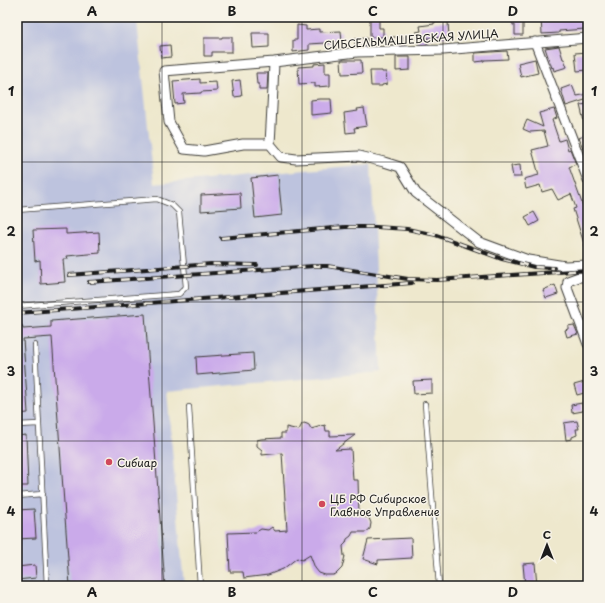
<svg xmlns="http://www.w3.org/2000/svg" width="605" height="603" font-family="'Playpen Sans',sans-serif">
	<rect width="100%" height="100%" fill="#f7f3e8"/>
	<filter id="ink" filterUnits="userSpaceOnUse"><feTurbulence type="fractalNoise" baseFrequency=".025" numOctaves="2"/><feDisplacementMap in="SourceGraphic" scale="8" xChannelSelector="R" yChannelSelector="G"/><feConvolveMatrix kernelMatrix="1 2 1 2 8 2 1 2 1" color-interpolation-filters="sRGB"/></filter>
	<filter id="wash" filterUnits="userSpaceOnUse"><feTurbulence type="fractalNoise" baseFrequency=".012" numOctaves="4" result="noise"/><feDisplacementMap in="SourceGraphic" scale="16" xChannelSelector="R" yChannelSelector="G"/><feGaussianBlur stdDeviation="0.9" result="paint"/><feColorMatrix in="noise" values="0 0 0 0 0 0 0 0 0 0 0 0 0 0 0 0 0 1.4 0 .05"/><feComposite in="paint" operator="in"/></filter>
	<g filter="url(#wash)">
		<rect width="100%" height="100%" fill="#eee8cd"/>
		<path fill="#bdc3de" d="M 17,17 L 158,17 L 137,21 L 154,184 L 371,164 L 381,372 L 167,391 L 184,586 L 17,586 Z"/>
		<g id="blocks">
			<path fill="#caaaea" d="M 370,17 L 379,17 L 379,28 L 383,28 L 383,37 L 370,37 Z
				M 512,17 L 523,17 L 523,35 L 515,35 L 515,25 L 513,25 Z
				M 553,17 L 588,17 L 588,26 L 584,26 L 585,29 L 559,31 L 559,33 L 542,34 L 541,18 Z
				M 434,22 L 448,22 L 449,37 L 427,38 L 428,44 L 418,45 L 416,32 L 421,31 L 420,26 L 434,24 Z
				M 297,25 L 306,26 L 306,30 L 319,29 L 319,32 L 341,31 L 342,42 L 309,44 L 309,50 L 293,52 L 293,40 L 297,40 Z
				M 252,33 L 269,33 L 269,47 L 253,48 Z
				M 222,37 L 232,37 L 232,52 L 212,52 L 212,56 L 204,56 L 204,38 L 222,38 Z
				M 390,37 L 404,37 L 404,45 L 390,45 Z
				M 367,38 L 367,46 L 355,46 L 355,39 Z
				M 170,45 L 171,57 L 161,58 L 160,46 Z
				M 559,46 L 563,59 L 564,59 L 567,67 L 554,71 L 553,67 L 552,68 L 545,48 Z
				M 507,51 L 508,59 L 484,60 L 484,61 L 475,62 L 475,53 Z
				M 588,52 L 588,70 L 577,71 L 575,53 Z
				M 396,57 L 410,57 L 410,70 L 396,71 Z
				M 535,59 L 538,73 L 521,77 L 518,63 Z
				M 341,60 L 361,60 L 362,73 L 342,74 Z
				M 325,63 L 325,73 L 330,73 L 330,86 L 315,87 L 315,83 L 299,84 L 298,67 L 314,66 L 314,64 Z
				M 370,71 L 382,71 L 382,72 L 386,72 L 387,84 L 382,85 L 382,86 L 371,86 Z
				M 256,73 L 268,73 L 267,90 L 259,90 L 259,84 L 257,84 Z
				M 200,79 L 200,83 L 216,82 L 217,91 L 201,92 L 201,93 L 183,94 L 184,103 L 175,104 L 173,81 Z
				M 240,80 L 242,96 L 234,97 L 232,81 Z
				M 572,85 L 576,95 L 577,95 L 577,96 L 588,94 L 588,99 L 566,106 L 561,89 Z
				M 319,99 L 331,99 L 332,113 L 311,115 L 311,100 Z
				M 588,104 L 588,126 L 585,126 L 580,105 Z
				M 364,108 L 367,126 L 354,128 L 355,132 L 346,133 L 344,113 L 358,111 L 357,109 Z
				M 554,109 L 557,118 L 552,120 L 559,141 L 565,139 L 568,150 L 570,149 L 576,164 L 569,167 L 583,206 L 586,205 L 588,212 L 588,216 L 585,217 L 588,228 L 588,253 L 587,253 L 573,209 L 576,208 L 571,194 L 558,200 L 552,189 L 542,192 L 540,185 L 526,189 L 524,179 L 539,175 L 532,150 L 548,146 L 544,131 L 530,132 L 523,129 L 527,120 L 543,127 L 539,113 Z
				M 588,134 L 588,146 L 583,148 L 579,138 Z
				M 520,165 L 521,177 L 513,177 L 511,166 Z
				M 278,175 L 282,215 L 255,218 L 251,178 Z
				M 240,193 L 241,208 L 201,211 L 201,195 Z
				M 534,212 L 539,221 L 530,226 L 525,217 Z
				M 66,229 L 66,234 L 99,232 L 100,253 L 67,256 L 68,259 L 63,259 L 65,282 L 41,284 L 40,260 L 35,261 L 33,230 Z
				M 555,285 L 558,294 L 546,298 L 543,290 Z
				M 145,314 L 165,586 L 70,586 L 52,337 L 23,339 L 28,413 L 17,414 L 17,325 L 22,325 L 23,329 L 51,327 L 51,321 Z
				M 574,325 L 578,334 L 567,337 L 565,330 L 568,329 L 568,326 Z
				M 253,353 L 254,370 L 197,375 L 196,357 Z
				M 432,380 L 432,393 L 414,394 L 413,381 Z
				M 588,381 L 588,392 L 577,395 L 574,385 Z
				M 582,403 L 583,411 L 572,413 L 571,405 Z
				M 577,421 L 579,429 L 576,429 L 577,435 L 572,437 L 572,439 L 566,440 L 564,423 Z
				M 304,423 L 307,424 L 309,425 L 311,429 L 325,425 L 326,431 L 330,431 L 330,436 L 355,435 L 335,450 L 351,449 L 353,480 L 358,480 L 359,515 L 369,518 L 371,523 L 370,529 L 366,532 L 353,532 L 351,536 L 347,539 L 346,543 L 343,546 L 344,556 L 345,556 L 342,568 L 336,574 L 333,575 L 325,575 L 319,573 L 315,568 L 310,555 L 302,560 L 297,558 L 283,569 L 268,575 L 244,578 L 243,572 L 230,572 L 228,533 L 256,532 L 261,529 L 268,530 L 272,527 L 275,531 L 287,530 L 282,453 L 262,455 L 262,450 L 257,446 L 257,440 L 261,439 L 281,438 L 281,433 L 286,433 L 286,427 L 299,430 L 302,424 Z
				M 26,435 L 28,486 L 17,486 L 17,436 Z
				M 34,509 L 36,538 L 17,539 L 17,510 Z
				M 411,538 L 412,558 L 378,560 L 378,564 L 363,559 L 368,540 Z
				M 535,563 L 537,586 L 525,586 L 523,564 Z
				M 35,565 L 36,578 L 17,580 L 17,567 Z"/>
		</g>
	</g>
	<g filter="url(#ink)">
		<use href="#blocks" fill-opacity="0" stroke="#3c3b37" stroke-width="1"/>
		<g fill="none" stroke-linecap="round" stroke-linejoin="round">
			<g stroke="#3c3b37" stroke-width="6">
				<path id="lane" d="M 17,210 L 157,199 L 172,205 L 179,212 L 186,287 L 179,294 L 17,306
					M 35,345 L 47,586
					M 425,404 L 439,586
					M 189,407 L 200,586
					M 17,425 L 39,424
					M 17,496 L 43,494"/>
			</g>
			<g stroke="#3c3b37" stroke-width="11">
				<path id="street" d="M 588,38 L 443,50 L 357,52 L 274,62 L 164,71 L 169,122 L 184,149 L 204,151 L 243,144 L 270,144 L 281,157 L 296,159 L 359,156 L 384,162 L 400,167 L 416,193 L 479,242 L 528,260 L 565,266 L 588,265
					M 535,42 L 588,180
					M 270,144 L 273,88 L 274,62
					M 588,277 L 579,277 L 568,281 L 567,288 L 588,344"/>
			</g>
			<use href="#lane" stroke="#fff" stroke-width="4.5"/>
			<use href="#street" stroke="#fff" stroke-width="9"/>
			<g stroke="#1c1c1c" stroke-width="4">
				<path id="rail" d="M 221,238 L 345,227 L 376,227 L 407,229 L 436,235 L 502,259 L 534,267 L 554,268
					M 69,275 L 211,264 L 257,265
					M 89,282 L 314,266 L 327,266 L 408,279 L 437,280 L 588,270
					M 17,313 L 412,283"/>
			</g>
			<use href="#rail" stroke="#f7f3e8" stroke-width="2.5" stroke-dasharray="8" stroke-linecap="butt"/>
		</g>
	</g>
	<path fill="none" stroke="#1c1c1c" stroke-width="1" stroke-opacity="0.55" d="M 162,17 L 162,586M 302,17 L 302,586M 443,17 L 443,586M 17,162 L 588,162M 17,302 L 588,302M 17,441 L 588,441"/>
	<g fill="#d1495b" stroke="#f7f3e8" stroke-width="1.5">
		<circle cx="109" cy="462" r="4"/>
		<circle cx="322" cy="504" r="4"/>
	</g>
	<g text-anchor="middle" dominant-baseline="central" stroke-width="3" stroke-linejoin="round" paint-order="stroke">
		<g font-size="11" fill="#1c1c1c" stroke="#f7f3e8">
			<text transform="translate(411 39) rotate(-4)">СИБСЕЛЬМАШЕВСКАЯ УЛИЦА</text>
		</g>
		<g font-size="11" fill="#1c1c1c" stroke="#f7f3e8" text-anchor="start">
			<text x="117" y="462">Сибиар</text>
			<text x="330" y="498">ЦБ РФ Сибирское<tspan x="330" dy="13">Главное Управление</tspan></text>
		</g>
	</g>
	<rect width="605" height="603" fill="none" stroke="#f7f3e8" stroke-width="44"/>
	<g transform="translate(547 545)" stroke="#f7f3e8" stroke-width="3" paint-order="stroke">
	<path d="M0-3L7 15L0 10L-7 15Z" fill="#1c1c1c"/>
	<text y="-6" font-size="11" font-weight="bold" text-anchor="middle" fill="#1c1c1c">С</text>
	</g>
	<rect x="22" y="22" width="561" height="559" fill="none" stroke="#1c1c1c" stroke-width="1.5"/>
	<g font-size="13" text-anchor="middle" font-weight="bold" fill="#1c1c1c">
		<text x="92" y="16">A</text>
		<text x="232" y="16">B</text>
		<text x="373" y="16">C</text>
		<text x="513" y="16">D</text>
		<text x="11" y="96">1</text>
		<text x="594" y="96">1</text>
		<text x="11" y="236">2</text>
		<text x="594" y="236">2</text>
		<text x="11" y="376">3</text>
		<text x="594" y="376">3</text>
		<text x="11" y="516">4</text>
		<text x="594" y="516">4</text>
		<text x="92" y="597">A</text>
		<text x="232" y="597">B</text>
		<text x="373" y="597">C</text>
		<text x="513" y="597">D</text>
	</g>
</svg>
